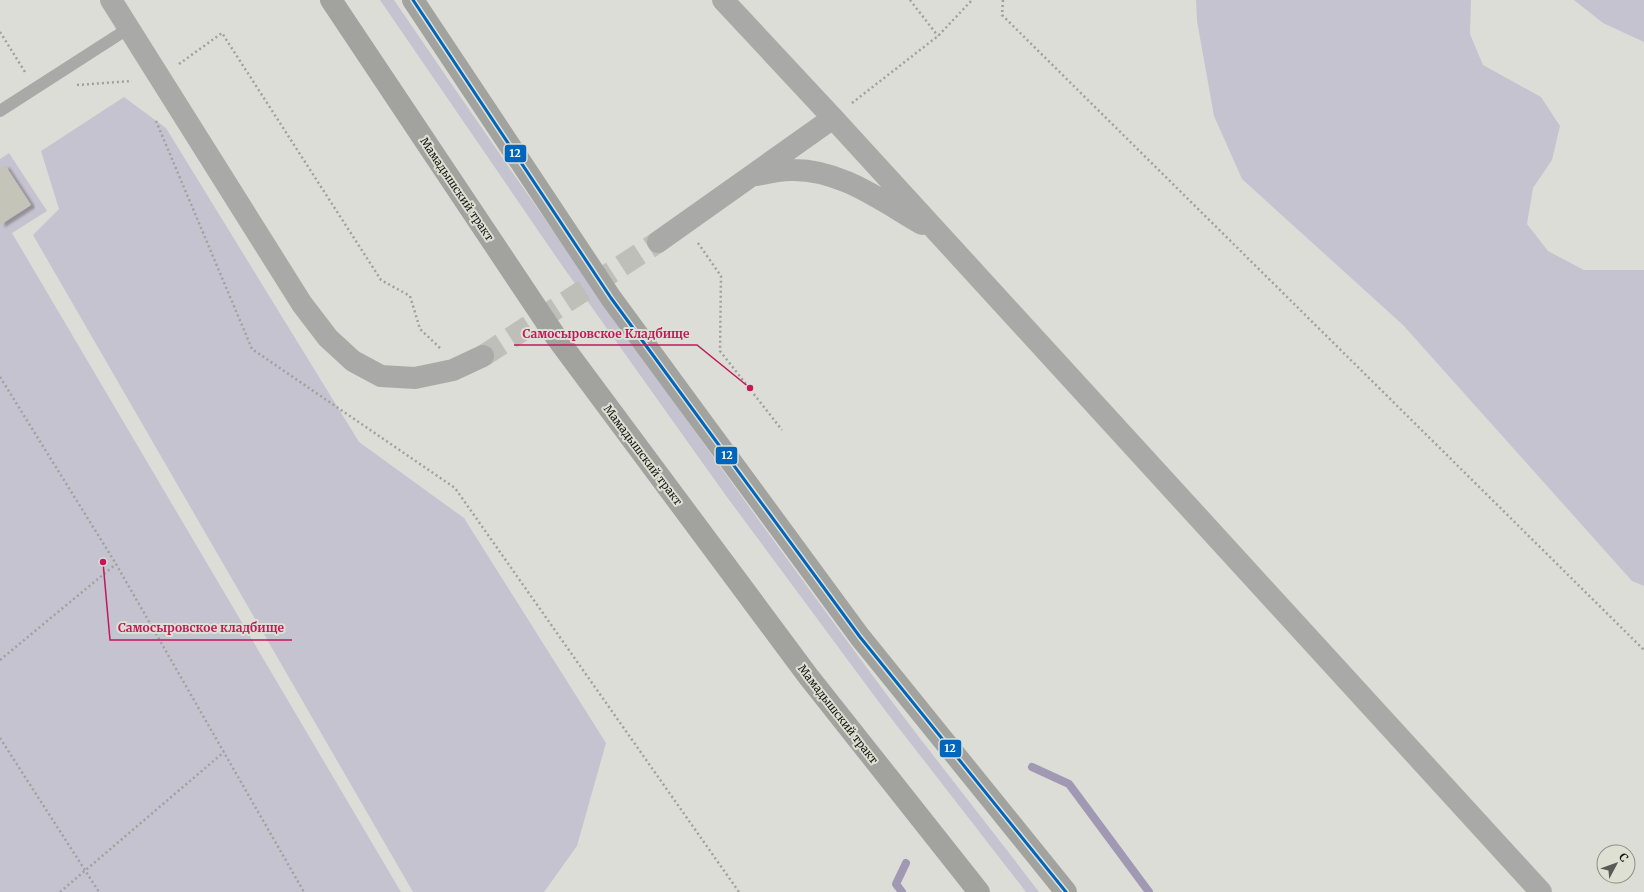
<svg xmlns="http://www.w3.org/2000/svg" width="1644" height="892" font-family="Merriweather,serif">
	<defs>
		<filter id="shadow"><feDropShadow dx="4.5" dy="2.5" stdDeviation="1" flood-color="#0004"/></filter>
	</defs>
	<rect width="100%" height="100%" fill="#ddddd7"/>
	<path fill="#c6c3d0" d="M 380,0 L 394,0 C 548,226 705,449 867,668 C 923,744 982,817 1039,892 L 1026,892 L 884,709 L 724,493 L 561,264 Z
		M 1196,0 L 1471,0 L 1470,34 L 1483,65 L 1541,97 L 1560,126 L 1552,160 L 1533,188 L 1527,224 L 1548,251 L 1584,270 L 1644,270 L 1644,586 L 1632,581 L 1403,325 L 1242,179 L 1214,116 L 1197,21 Z
		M 1574,0 L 1644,0 L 1644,42 L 1603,23 Z
		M 124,97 L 166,128 L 359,442 L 464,518 L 606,743 L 577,846 L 544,892 L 413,892 L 33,235 L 59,209 L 41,151 Z
		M 9,153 L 47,211 L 12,233 L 401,892 L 0,892 L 0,159 Z"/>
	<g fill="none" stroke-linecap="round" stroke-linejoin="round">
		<path stroke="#a199b3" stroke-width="8" d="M 1032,767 L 1069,784 L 1149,892
			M 902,892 L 896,884 L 906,863"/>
	</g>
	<path fill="#c4c4b9" filter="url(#shadow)" d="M 5,165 L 31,205 L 0,225 L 0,168 Z"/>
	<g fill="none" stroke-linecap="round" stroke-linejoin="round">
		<path stroke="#bfbfb9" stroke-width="22" stroke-dasharray="22 11" stroke-linecap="butt" d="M 483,356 L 658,242"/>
		<path stroke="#a0a09d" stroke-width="2.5" stroke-dasharray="2 3" stroke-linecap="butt" d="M 910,0 L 938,36
			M 1003,0 L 1002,15 L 1644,650
			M 0,32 L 25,72
			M 179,64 L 222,33 L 381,280 L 410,296 L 420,329 L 440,348
			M 77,85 L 132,81
			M 852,103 L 938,36 L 972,0
			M 156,121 L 252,349 L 455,488 L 739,892
			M 698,243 L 721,276 L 720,351 L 782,430
			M 0,377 L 116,564 L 304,892
			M 0,660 L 116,564
			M 0,738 L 99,892
			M 60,892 L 224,752"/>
		<path stroke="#a9a9a7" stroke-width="12" d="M 0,111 L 129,28"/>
		<path stroke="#a9a9a7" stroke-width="22" d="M 111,0 L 302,304 L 328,338 L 353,361 L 381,376 L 415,378 L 453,370 L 483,356
			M 723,0 L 833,118 L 1541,892
			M 757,175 C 768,173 780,170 790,170 C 839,168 882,201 922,224
			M 658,242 L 833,118"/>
		<path stroke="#a2a29f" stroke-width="22" d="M 331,0 L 556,337 L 808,676 L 979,892
			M 413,0 L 611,298 L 699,418 L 860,637 L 1066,892"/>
		<g stroke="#dfe0d4" stroke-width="6">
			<path id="bus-1" d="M 413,0 L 611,298 L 699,418 L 860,637 L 1066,892"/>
		</g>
		<use href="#bus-1" stroke="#0065bd" stroke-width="3"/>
	</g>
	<g text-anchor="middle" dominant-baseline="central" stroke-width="4" stroke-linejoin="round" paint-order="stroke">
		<g font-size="11" fill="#141410" stroke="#dfe0d4">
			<text transform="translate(457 189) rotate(56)">Мамадышский тракт</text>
			<text transform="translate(643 455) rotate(53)">Мамадышский тракт</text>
			<text transform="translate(838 714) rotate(52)">Мамадышский тракт</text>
		</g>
	</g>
	<path fill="none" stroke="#c2185b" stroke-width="1.5" d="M750 388L697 345H514M103 562L110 640H292"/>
	<g fill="#c2185b" stroke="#dfe0d4" stroke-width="1.5">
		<circle cx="750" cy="388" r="4"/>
		<circle cx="103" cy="562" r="4"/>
	</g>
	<g font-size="12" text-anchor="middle" font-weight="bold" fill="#c2185b" stroke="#dfe0d4" stroke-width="4" stroke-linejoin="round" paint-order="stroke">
		<text x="606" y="338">Самосыровское Кладбище</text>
		<text x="201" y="632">Самосыровское кладбище</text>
	</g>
	<g stroke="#dfe0d4" stroke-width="1.5">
		<rect x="504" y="144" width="23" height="19" rx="4" fill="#0065bd"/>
		<rect x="715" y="446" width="23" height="19" rx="4" fill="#0065bd"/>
		<rect x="939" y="739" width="23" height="19" rx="4" fill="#0065bd"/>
	</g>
	<g font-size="11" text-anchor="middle" font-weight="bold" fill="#fff">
		<text x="515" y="157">12</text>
		<text x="727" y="459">12</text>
		<text x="950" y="752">12</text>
	</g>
	<g transform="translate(1616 864) rotate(49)"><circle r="19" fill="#dfe0d4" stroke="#8e8e86"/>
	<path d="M0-3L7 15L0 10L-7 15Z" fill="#5a5a56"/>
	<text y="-6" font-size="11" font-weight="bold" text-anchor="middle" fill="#141410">С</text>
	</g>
</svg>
